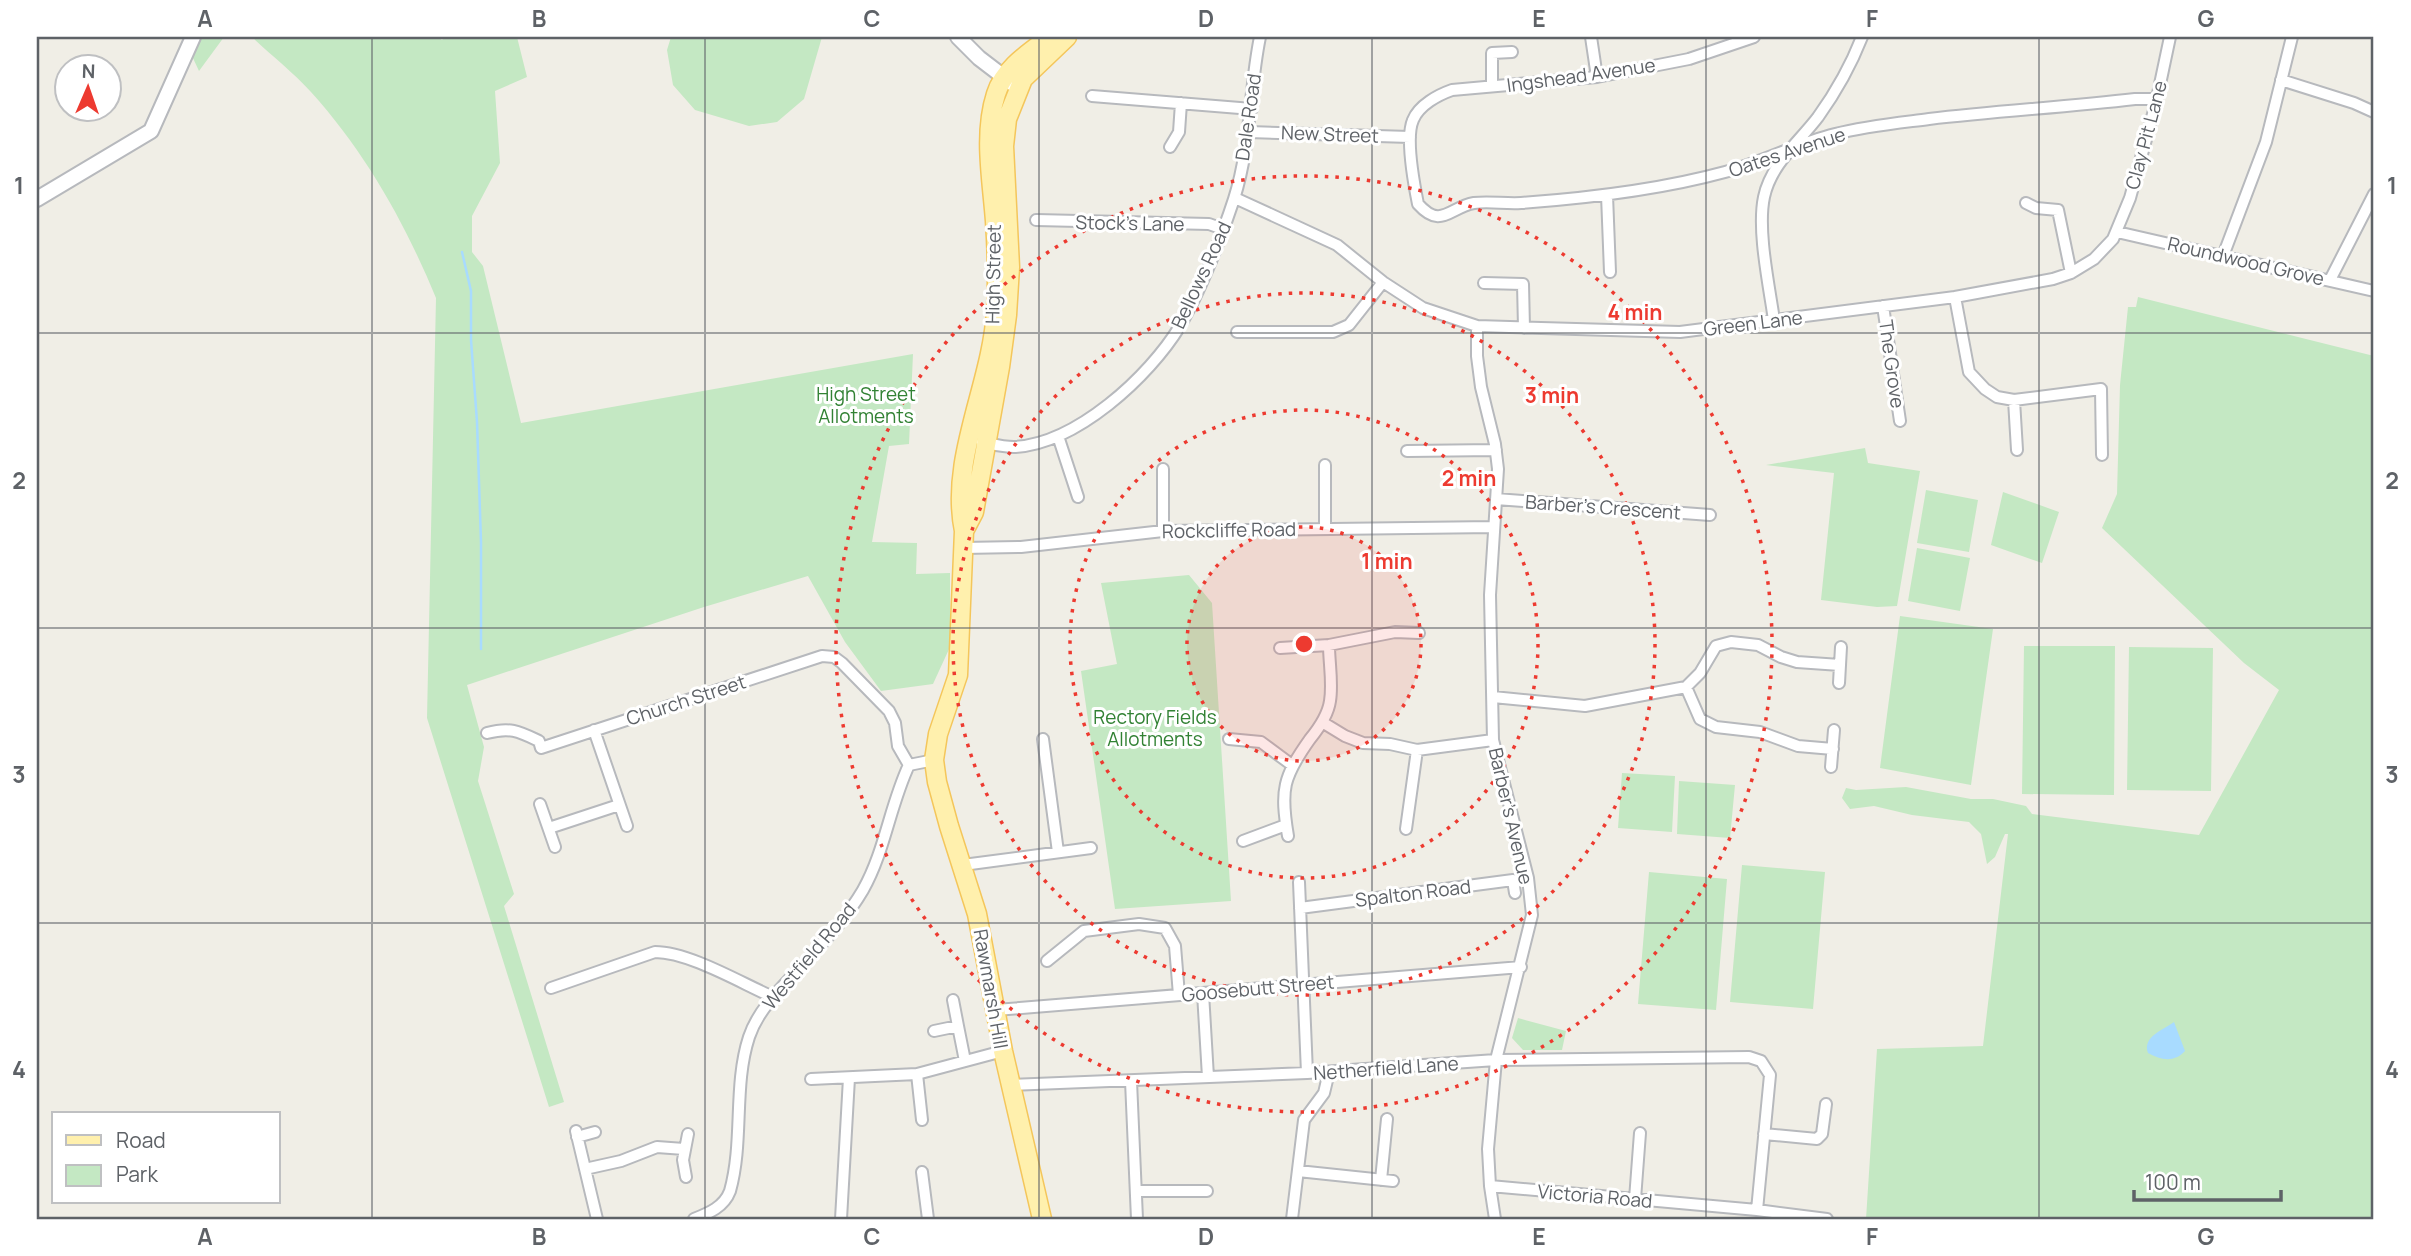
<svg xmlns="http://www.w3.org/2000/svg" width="2411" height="1256" font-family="Manrope,sans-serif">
	<rect width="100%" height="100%" fill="#f0eee6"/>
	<path fill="#c4e8c3" d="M 202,37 L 224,37 L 199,71 L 192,56 Z
		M 252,37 L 438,37 L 442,40 L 445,37 L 517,37 L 527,77 L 495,91 L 500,163 L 472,216 L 472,252 L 483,266 L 521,423 L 913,354 L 909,444 L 889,446 L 872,542 L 917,543 L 916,574 L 950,573 L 950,647 L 933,684 L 881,691 L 845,642 L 808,576 L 704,607 L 467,685 L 484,747 L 478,781 L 514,894 L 504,906 L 564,1102 L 549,1107 L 427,718 L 436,298 C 405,223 366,153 311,92 C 293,72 271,55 252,37 Z
		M 671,37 L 822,37 L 804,99 L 777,122 L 749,126 L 695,110 L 673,85 L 667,50 Z
		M 2138,297 L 2374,356 L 2374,1219 L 1866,1219 L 1877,1049 L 1983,1046 L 2008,834 L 2005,834 L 1995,857 L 1987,864 L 1981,834 L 1969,822 L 1912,815 L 1874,806 L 1850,809 L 1842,798 L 1846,788 L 1856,790 L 1906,787 L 1971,799 L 1993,799 L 2026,806 L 2032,814 L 2199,835 L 2279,690 L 2244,663 L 2102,528 L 2117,494 L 2120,385 L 2128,307 L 2136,307 Z
		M 1865,448 L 1868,463 L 1920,471 L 1897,606 L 1877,607 L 1821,600 L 1834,473 L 1766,465 Z
		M 1926,490 L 1978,500 L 1969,552 L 1917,543 Z
		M 2003,492 L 2059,512 L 2042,563 L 1991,545 Z
		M 1917,548 L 1970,558 L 1960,611 L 1908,601 Z
		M 1189,575 L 1212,603 L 1231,901 L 1115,909 L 1081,671 L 1117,664 L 1101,583 Z
		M 1900,616 L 1993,629 L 1971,785 L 1880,768 Z
		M 2024,646 L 2115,646 L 2114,795 L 2022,794 Z
		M 2129,647 L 2213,648 L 2211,791 L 2127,790 Z
		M 1622,773 L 1675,776 L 1672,832 L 1618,828 Z
		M 1679,781 L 1735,785 L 1730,838 L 1677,834 Z
		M 1742,865 L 1825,872 L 1813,1009 L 1730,1002 Z
		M 1649,872 L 1727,879 L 1716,1010 L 1638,1004 Z
		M 1518,1018 L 1566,1031 L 1562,1050 L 1523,1050 L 1512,1038 Z"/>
	<path fill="#a8dbff" d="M 2174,1022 L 2185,1051 C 2174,1063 2161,1060 2148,1053 C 2142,1037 2163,1030 2174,1022 Z"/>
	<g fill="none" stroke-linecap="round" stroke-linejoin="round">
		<path stroke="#a8dbff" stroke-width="2.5" d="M 462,252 L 471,291 L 471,340 L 477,422 L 481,542 L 481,649"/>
		<g stroke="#b7b9bd" stroke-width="14">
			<path id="minor" d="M 1591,37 L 1597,77
				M 1754,37 L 1689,59 L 1597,77 L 1452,90 C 1438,95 1419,105 1413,120 C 1405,138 1414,184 1418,204 C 1441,230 1450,207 1474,203 C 1489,201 1505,204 1521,203 C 1590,198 1659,190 1725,172 C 1763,162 1798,143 1835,134 C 1866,126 1898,123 1929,119 C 1998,111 2067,107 2135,99 L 2157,99
				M 2281,80 L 2354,103 L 2374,112
				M 1492,86 L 1492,53 L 1512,52
				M 1092,96 L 1252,109
				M 1249,132 L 1410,137
				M 1170,147 L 1179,132 L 1181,103
				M 1607,195 L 1610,272
				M 1235,198 L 1337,245 L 1383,282 L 1423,308 L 1477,326 L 1680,332 L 1955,297 L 2053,279 L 2071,273 L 2094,259 L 2113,239 L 2130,198 L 2156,103 L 2170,37
				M 2026,203 L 2036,208 L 2058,210 L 2071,273
				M 1036,220 L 1209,224 L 1223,229
				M 2117,232 L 2374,291
				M 2223,256 L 2266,142 L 2292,37
				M 2330,280 L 2374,194
				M 1484,283 L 1523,284 L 1524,328
				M 1955,297 L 1969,372 L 1985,389 L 1997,397 L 2014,400 L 2101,389 L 2102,455
				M 1883,306 L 1900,421
				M 1774,320 C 1769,285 1757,230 1764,197 C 1771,164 1799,142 1818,117 C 1836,92 1851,65 1862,37
				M 1477,326 L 1477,356 L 1481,387 L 1495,444 L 1498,469 L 1490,595 L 1493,740 L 1528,878 L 1532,915 L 1496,1060 L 1488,1149 L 1490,1186 L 1495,1219
				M 1237,332 L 1333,332 L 1349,325 L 1383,282
				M 2014,400 L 2017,450
				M 1058,436 L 1078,497
				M 982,442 C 992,444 1003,447 1014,447 C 1076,444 1149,377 1180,326 C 1200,292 1222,236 1234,199 C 1251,146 1249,90 1260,37
				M 1407,451 L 1496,450
				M 1325,465 L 1325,529
				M 1163,469 L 1163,531
				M 1496,499 L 1710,515
				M 963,548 L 1021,547 L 1163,531 L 1494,527
				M 1280,648 L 1329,645 L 1395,632 L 1419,633
				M 1839,683 L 1841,647
				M 1686,687 L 1700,673 L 1716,646 L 1731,642 L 1758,645 L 1781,657 L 1797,662 L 1840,665
				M 1493,697 L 1585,706 L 1686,687 L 1700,719 L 1716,727 L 1760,732 L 1798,746 L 1833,749
				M 1322,722 L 1345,736 L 1363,743 L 1390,744 L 1417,750 L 1493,740
				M 594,730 L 627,826
				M 487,733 C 510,727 518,731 539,741 L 541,748 L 822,656 L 834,657 L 842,663 L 889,711 L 895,723 L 898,746 L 909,765
				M 1043,739 L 1058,852
				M 1229,739 L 1261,742 L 1292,765
				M 1831,767 L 1834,730
				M 540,804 L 555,847
				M 549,828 L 619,805
				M 1406,829 L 1417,750
				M 1288,836 C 1280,790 1283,777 1310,739 C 1319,728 1328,715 1330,701 C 1333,683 1329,663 1329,645
				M 1243,841 L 1286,825
				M 963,865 L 1091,848
				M 1299,882 L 1307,1073
				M 1300,908 L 1513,880 L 1515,893
				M 1047,961 L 1084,931 L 1139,924 L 1165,928 L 1175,946 L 1179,995
				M 551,988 L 655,952 C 689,952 741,983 773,997
				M 1203,993 L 1208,1077
				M 953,1000 L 958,1026
				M 996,1010 L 1521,967
				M 934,1031 L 958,1026 L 965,1061
				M 917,1074 L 922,1120
				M 811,1079 L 917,1074 L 1003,1051
				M 1131,1081 L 1137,1219
				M 1010,1085 L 1307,1073 L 1496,1060 L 1749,1057 L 1761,1061 L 1770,1075 L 1757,1210
				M 576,1131 L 597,1219
				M 1764,1134 L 1817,1139 L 1822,1134 L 1826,1104
				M 577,1137 L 595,1132
				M 585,1169 L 621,1161 L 657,1147 L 684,1149
				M 1298,1171 L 1393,1181
				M 922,1172 L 928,1219
				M 686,1177 L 683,1160 L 688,1134
				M 1381,1180 L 1387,1119
				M 1490,1186 L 1757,1210 L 1827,1219
				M 1136,1191 L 1207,1191
				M 1635,1199 L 1640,1133
				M 694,1219 C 709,1213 724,1207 730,1191 C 744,1141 733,1086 749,1037 C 758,1010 780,989 799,969 C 822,944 846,919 863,890 C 885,851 890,805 909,765 L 934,760
				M 841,1219 L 849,1078
				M 1292,1219 L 1304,1120 L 1324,1093 L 1329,1072"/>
		</g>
		<g stroke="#b7b9bd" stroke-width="18">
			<path id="tertiary" d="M 958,37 L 979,58 L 1013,84
				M 37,199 L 151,131 L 193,37"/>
		</g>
		<g stroke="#f4c65b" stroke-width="21">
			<path id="primary" d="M 964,531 L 974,512 L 1000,367 L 1007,315 L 1010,267 L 1004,146 L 1007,119 L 1023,79 L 1067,37
				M 1042,1219 L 1003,1051 L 977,914 L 949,826 L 937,782 L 934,760 L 938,734 L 958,675 L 964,531 C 949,458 992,384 996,311 C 998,281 997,251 995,221 C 992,180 983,134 996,94 C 1004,68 1030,52 1050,37"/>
		</g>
		<use href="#minor" stroke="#fff" stroke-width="10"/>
		<use href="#tertiary" stroke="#fff" stroke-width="14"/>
		<use href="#primary" stroke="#fff0ad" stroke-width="18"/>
	</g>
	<path fill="none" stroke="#5e6267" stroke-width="2" stroke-opacity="0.55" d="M 372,37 L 372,1219M 705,37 L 705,1219M 1039,37 L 1039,1219M 1372,37 L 1372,1219M 1706,37 L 1706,1219M 2039,37 L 2039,1219M 37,333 L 2374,333M 37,628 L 2374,628M 37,923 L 2374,923"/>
	<circle cx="1304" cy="644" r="117" fill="#ed3a30" fill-opacity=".12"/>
	<g fill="none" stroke="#ed3a30" stroke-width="3.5" stroke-dasharray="3.5 7">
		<circle cx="1304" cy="644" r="117"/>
		<circle cx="1304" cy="644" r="234"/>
		<circle cx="1304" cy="644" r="351"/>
		<circle cx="1304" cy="644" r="468"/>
	</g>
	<g text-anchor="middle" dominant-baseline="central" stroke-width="6" stroke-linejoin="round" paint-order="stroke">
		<g font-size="19" fill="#5e6267" stroke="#fff">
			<text transform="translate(1581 75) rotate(-8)">Ingshead Avenue</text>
			<text transform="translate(1248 117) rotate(-82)">Dale Road</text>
			<text transform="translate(1330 134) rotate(2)">New Street</text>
			<text transform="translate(2146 135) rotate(-75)">Clay Pit Lane</text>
			<text transform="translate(1787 152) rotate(-18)">Oates Avenue</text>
			<text transform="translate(1130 223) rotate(1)">Stock's Lane</text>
			<text transform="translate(2246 261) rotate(13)">Roundwood Grove</text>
			<text transform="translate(993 274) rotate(-89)">High Street</text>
			<text transform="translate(1201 275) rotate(-65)">Bellows Road</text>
			<text transform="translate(1753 323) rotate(-7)">Green Lane</text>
			<text transform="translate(1892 364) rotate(82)">The Grove</text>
			<text transform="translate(1603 507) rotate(4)">Barber's Crescent</text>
			<text transform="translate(1229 530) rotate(-1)">Rockcliffe Road</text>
			<text transform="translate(686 700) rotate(-18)">Church Street</text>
			<text transform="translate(1511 816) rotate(77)">Barber's Avenue</text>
			<text transform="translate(1413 893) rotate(-7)">Spalton Road</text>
			<text transform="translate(809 956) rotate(-50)">Westfield Road</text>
			<text transform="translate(1258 988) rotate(-5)">Goosebutt Street</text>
			<text transform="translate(991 989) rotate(80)">Rawmarsh Hill</text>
			<text transform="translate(1386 1068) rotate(-4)">Netherfield Lane</text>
			<text transform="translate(1595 1196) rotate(5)">Victoria Road</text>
		</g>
		<g font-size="19" fill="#328234" stroke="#fff">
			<text x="866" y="394">High Street<tspan x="866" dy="22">Allotments</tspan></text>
			<text x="1155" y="717">Rectory Fields<tspan x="1155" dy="22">Allotments</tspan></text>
		</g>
	</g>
	<circle cx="1304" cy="644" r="10" fill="#ed3a30" stroke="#fff" stroke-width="3.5"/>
	<g font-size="21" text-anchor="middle" font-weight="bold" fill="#ed3a30" stroke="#fff" stroke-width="6" stroke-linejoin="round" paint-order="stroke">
		<text x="1635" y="320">4 min</text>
		<text x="1552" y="403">3 min</text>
		<text x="1469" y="486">2 min</text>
		<text x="1387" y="569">1 min</text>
	</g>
	<rect width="2411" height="1256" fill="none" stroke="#ffffff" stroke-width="77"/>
	<rect x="52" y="1112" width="228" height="91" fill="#ffffff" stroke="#bfc0c2" stroke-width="2"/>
	<rect x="66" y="1135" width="35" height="10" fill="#fff0ad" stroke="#bfc0c2" stroke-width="2"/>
	<text x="116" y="1148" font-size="21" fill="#5e6267">Road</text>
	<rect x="66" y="1165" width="35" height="21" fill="#c4e8c3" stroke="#bfc0c2" stroke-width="2"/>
	<text x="116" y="1182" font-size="21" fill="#5e6267">Park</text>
	<g transform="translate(88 88) rotate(2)"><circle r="33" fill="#ffffff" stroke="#bfc0c2" stroke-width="2"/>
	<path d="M0-5L12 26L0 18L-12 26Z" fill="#ed3a30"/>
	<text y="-10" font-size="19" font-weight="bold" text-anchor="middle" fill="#5e6267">N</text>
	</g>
	<path d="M2134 1190v10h147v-10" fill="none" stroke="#5e6267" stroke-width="3.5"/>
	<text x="2145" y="1190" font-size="21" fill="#5e6267" stroke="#ffffff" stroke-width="5" paint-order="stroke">100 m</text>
	<rect x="38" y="38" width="2334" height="1180" fill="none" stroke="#5e6267" stroke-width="2.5"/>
	<g font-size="23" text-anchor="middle" font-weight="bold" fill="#5e6267">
		<text x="205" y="27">A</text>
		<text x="539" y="27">B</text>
		<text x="872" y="27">C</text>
		<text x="1206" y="27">D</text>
		<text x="1539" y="27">E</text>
		<text x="1872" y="27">F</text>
		<text x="2206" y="27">G</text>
		<text x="19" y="194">1</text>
		<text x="2392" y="194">1</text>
		<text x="19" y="489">2</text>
		<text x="2392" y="489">2</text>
		<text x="19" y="783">3</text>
		<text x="2392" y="783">3</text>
		<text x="19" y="1078">4</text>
		<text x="2392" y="1078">4</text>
		<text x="205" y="1245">A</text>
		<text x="539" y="1245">B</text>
		<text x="872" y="1245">C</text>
		<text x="1206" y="1245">D</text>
		<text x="1539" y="1245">E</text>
		<text x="1872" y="1245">F</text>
		<text x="2206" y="1245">G</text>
	</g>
</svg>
